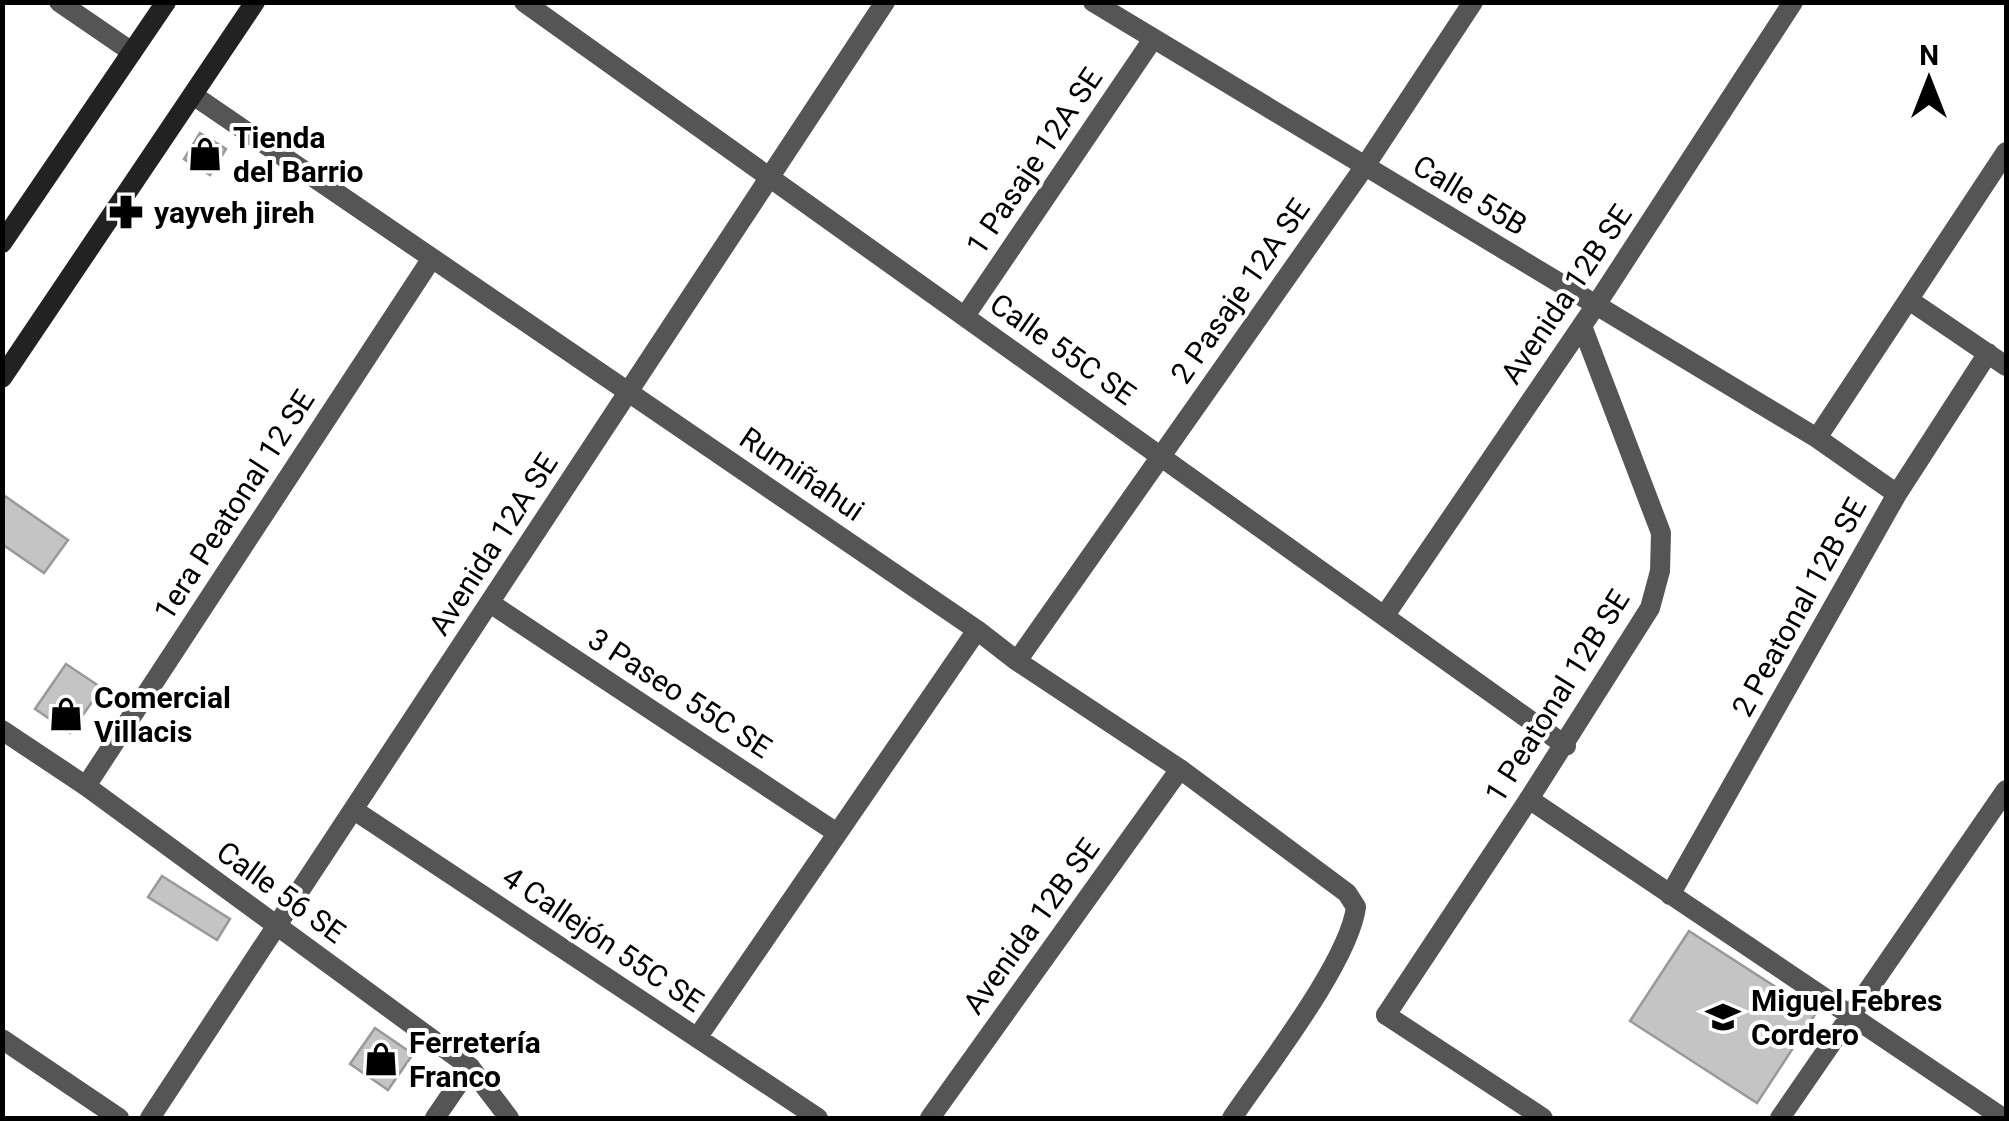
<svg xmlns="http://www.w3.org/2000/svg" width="2009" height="1121" font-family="Roboto,sans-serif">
	<rect width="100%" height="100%" fill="#fff"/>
	<path fill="#c4c4c4" stroke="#999" stroke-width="2.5" d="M 200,133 L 226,149 L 210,175 L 184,159 Z
		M 2,494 L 68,540 L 44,573 L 2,544 Z
		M 66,664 L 102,688 L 70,733 L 35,709 Z
		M 162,876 L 230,919 L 217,940 L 148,897 Z
		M 1689,931 L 1816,1013 L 1757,1103 L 1630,1021 Z
		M 375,1028 L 413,1054 L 388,1090 L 350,1064 Z"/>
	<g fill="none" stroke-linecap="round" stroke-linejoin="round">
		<path stroke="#555" stroke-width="20" d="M 1386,1015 L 1529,799"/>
		<path stroke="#555" stroke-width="20" d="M 59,2 L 132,52
			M 524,2 L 1566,746
			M 1093,2 L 1817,438 L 1897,494
			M 193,95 L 977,630 L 1017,661 L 1180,769 L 1347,893 L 1356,907 C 1349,962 1265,1069 1232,1118
			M 1909,300 L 2006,366
			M 965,316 L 1153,39
			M 1582,326 L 1661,533 L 1660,571 L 1650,608 L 1529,799 L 2003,1118
			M 1817,438 L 2006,152
			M 490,603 L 837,833
			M 1385,615 L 1596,305 L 1793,2
			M 1017,661 L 1365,166 L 1473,2
			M 86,786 L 432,258
			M 354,810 L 818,1118
			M 1670,895 L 1897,494 L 1988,353
			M 1386,1015 L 1543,1118
			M 697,1038 L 977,630
			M 2,1039 L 119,1118
			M 150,1118 L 885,2
			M 435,1118 L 470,1067
			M 930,1118 L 1180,769
			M 1780,1118 L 2006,790"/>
		<path stroke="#555" stroke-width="20" d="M 2,730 L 86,786 L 470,1067 L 509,1118"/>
		<path stroke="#222" stroke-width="20" d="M 2,243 L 166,2
			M 2,378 L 255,2"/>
	</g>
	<defs>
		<g id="shop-bare" transform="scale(2.7)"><path d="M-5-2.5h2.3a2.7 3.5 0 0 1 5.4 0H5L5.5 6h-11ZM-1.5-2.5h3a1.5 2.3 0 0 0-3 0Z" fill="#000" stroke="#fff" stroke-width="2.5" paint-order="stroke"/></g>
		<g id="pharmacy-bare" transform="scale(2.7)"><path d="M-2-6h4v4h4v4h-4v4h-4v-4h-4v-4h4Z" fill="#000" stroke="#fff" stroke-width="2.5" paint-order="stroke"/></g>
		<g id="school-bare" transform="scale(2.7)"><path d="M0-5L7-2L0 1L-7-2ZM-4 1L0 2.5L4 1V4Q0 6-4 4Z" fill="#000" stroke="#fff" stroke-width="2.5" paint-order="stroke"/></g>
	</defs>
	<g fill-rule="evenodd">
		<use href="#shop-bare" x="205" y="154"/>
		<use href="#pharmacy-bare" x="126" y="212"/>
		<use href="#shop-bare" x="66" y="714"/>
		<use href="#school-bare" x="1723" y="1017"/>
		<use href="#shop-bare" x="381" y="1059"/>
	</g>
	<g text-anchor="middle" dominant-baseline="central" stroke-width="8" stroke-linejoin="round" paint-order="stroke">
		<g font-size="30" font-weight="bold" fill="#000" stroke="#fff" text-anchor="start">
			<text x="233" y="137">Tienda<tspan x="233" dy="34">del Barrio</tspan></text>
			<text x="154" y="212">yayveh jireh</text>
			<text x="94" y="697">Comercial<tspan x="94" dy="34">Villacis</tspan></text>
			<text x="1751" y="1000">Miguel Febres<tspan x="1751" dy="34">Cordero</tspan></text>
			<text x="409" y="1042">Ferretería<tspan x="409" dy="34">Franco</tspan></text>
		</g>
		<g font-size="30" fill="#000" stroke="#fff">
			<text transform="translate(1034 161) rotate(-56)">1 Pasaje 12A SE</text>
			<text transform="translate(1470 195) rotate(31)">Calle 55B</text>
			<text transform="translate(1240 291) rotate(-55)">2 Pasaje 12A SE</text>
			<text transform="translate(1566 294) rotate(-56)">Avenida 12B SE</text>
			<text transform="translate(1063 349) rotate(35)">Calle 55C SE</text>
			<text transform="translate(802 474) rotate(34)">Rumiñahui</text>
			<text transform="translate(234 505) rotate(-57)">1era Peatonal 12 SE</text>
			<text transform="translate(493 544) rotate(-57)">Avenida 12A SE</text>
			<text transform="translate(1799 607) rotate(-61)">2 Peatonal 12B SE</text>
			<text transform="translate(680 693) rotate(33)">3 Paseo 55C SE</text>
			<text transform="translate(1557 696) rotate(-58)">1 Peatonal 12B SE</text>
			<text transform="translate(281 892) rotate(36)">Calle 56 SE</text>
			<text transform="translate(1031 926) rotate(-54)">Avenida 12B SE</text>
			<text transform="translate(603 939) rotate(34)">4 Callejón 55C SE</text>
		</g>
	</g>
	<rect width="2009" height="1121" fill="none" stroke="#000000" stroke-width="10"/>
	<g transform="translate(1929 80)" stroke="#ffffff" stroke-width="8" paint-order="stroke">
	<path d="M0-8L18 38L0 25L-18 38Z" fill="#000000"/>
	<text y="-15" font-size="28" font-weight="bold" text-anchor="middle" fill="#000000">N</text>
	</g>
</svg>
